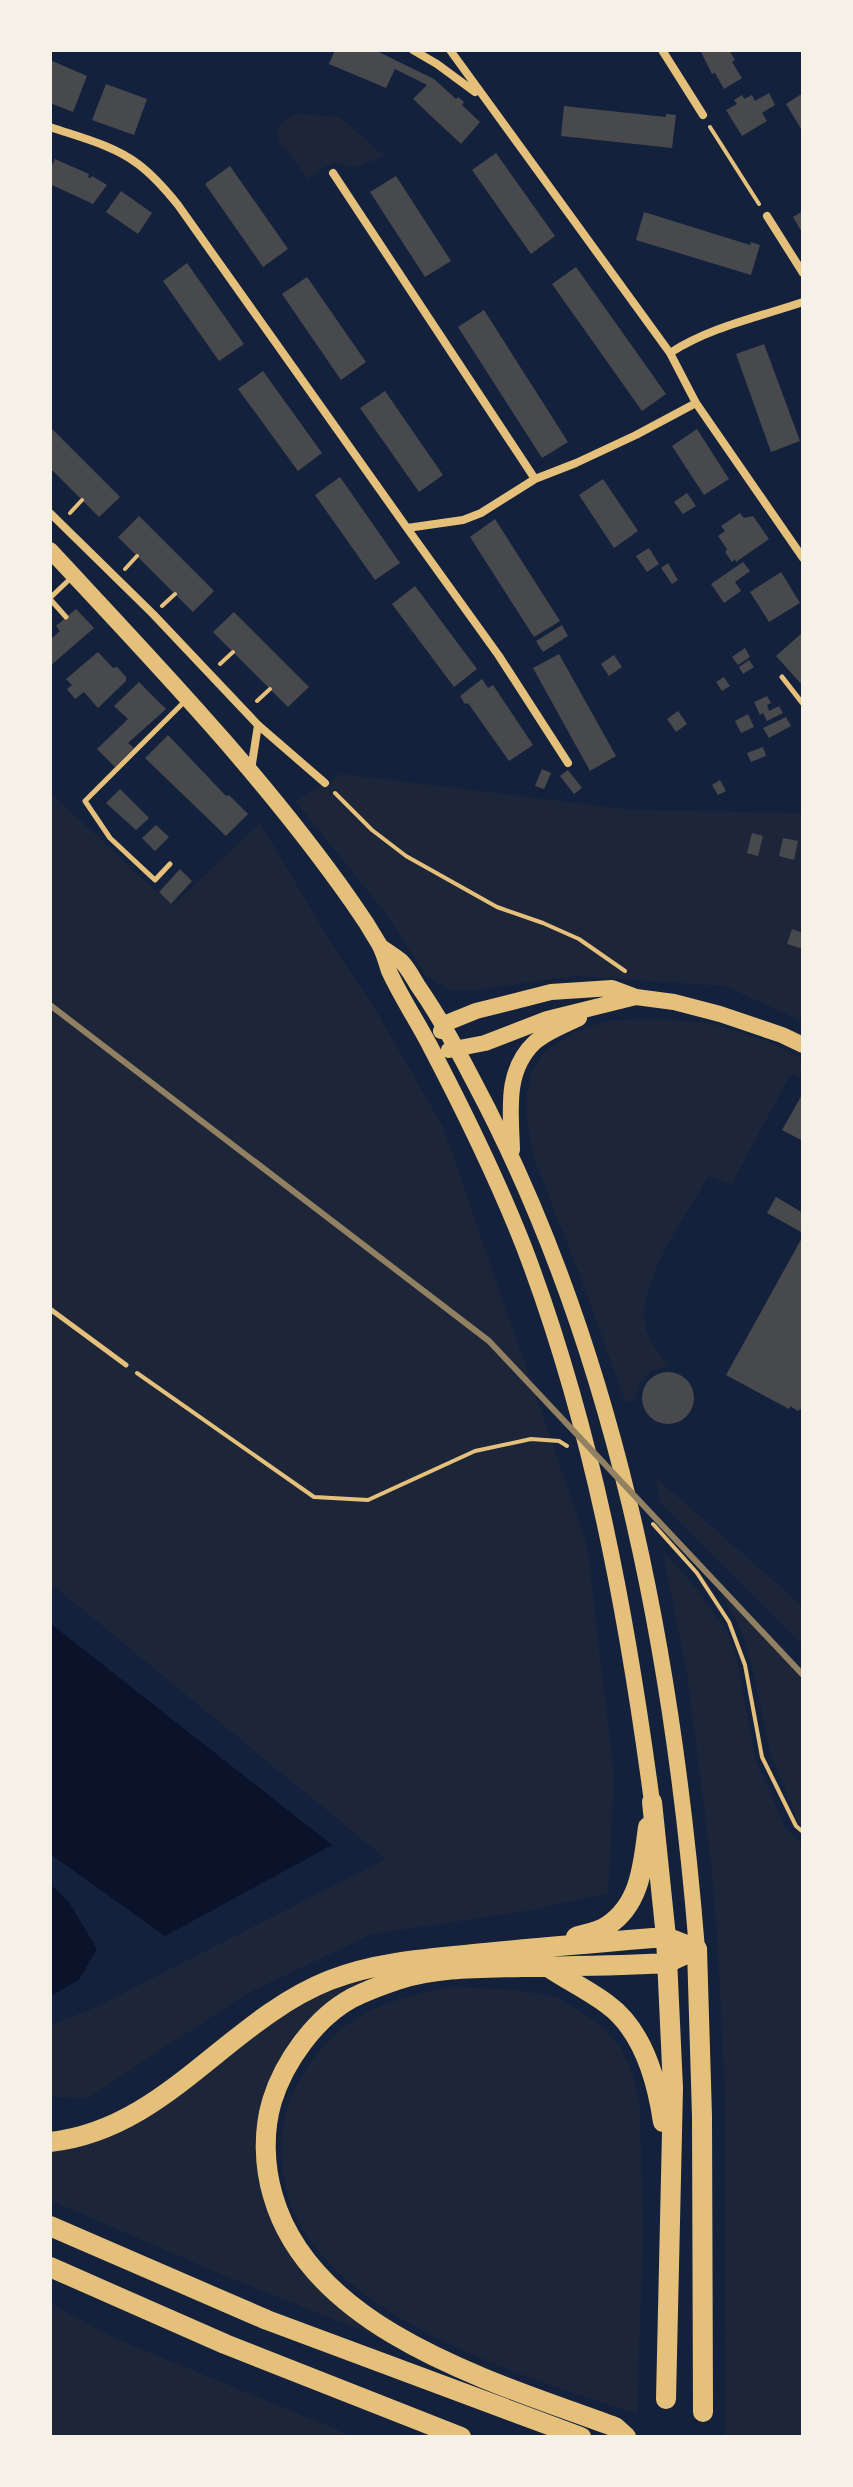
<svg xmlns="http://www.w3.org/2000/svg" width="853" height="2487" font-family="'Noto Serif',serif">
	<rect width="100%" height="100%" fill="#14213d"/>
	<path fill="#1d2539" d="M 296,114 L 340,117 L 384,156 L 354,168 L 335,162 L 323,168 L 308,179 L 279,140 L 277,130 L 285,120 Z
		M 342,774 L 632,810 L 803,813 L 803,1022 L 725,986 L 574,976 L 475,990 L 450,990 L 426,976 L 387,915 L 295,801 Z
		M 50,792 L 172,906 L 260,823 L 330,941 L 371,1002 L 443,1127 L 587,1544 L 614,1777 L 608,1893 L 533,1910 L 372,1934 L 246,1994 L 88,2098 L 50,2097 L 50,2025 L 94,2008 L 386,1859 L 50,1583 Z
		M 662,1019 L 714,1024 L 766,1041 L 803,1059 L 803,1079 L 791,1074 L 731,1185 L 709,1175 C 688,1212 643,1274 644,1317 C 645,1337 658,1352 669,1367 C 644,1370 641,1378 635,1401 L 625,1401 L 585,1289 L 535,1161 L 527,1122 L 527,1094 L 532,1071 L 545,1051 L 574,1032 L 611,1020 Z
		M 656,1478 L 798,1602 L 803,1608 L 803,1645 L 660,1503 Z
		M 662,1549 L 694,1586 L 728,1633 L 737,1661 L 755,1758 L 786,1829 L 803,1844 L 803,2437 L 726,2437 L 725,2089 L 717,1934 L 711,1863 L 687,1673 Z
		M 716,1582 L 803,1677 L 803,1827 L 798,1822 L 770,1752 L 753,1670 L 742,1633 Z
		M 384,1976 L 292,2044 L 262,2186 L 271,2216 L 284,2245 L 307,2277 L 335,2305 L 393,2343 L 213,2271 L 50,2200 L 50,2148 L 67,2146 L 293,2008 L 351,1982 Z
		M 453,1987 L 517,1990 L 557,1997 L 600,2024 L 621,2048 L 634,2079 L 640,2110 L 643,2238 L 637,2414 C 524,2376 302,2313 283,2173 C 280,2146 281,2115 294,2091 C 331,2018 377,2001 453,1987 Z
		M 50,2303 L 112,2337 L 355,2437 L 50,2437 Z"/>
	<path fill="#0b132b" d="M 50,1623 L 332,1845 L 165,1936 L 50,1854 Z
		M 50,1884 L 69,1902 L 97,1949 L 79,1980 L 50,1996 Z"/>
	<path fill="#48494c" d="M 335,50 L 375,50 L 399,62 L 434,79 L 456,99 L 458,97 L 464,102 L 462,105 L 480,122 L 461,144 L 413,99 L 427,85 L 395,69 L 386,88 L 329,64 Z
		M 700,50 L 729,50 L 735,60 L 732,62 L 742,78 L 724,89 L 715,73 L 712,74 Z
		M 50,60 L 87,76 L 73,112 L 50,103 Z
		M 106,84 L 147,99 L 134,135 L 92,120 Z
		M 769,93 L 775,105 L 762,113 L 767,121 L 742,136 L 726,110 L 737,104 L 734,100 L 742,95 L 744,99 L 752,95 L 755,101 Z
		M 803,93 L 803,132 L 786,104 Z
		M 564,106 L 666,117 L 666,114 L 676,115 L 672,148 L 561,136 Z
		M 496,153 L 555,236 L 531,254 L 472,170 Z
		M 55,159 L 89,174 L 88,177 L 90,178 L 92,176 L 107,185 L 93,204 L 50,184 L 50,170 Z
		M 230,166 L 288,249 L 263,267 L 205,184 Z
		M 396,176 L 451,261 L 425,277 L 370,192 Z
		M 121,191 L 152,213 L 138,234 L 106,212 Z
		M 803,211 L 803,234 L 793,217 Z
		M 644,212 L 750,245 L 751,242 L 760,245 L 751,275 L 636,240 Z
		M 187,263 L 244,344 L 219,361 L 163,281 Z
		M 576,267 L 666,394 L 642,411 L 552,284 Z
		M 307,277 L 366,362 L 341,380 L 282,294 Z
		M 484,310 L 568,442 L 542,458 L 458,327 Z
		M 764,344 L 800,441 L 771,452 L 736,354 Z
		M 263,371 L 322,453 L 298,471 L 238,389 Z
		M 385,391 L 443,475 L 419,492 L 360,408 Z
		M 50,427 L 120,497 L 99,517 L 53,471 L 50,471 Z
		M 697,429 L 729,479 L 704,495 L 672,446 Z
		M 340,477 L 400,563 L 375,580 L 315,495 Z
		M 603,479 L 638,531 L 614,548 L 579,495 Z
		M 687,493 L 696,506 L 683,514 L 674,502 Z
		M 740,513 L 744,518 L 753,516 L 769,539 L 736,562 L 735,559 L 732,562 L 725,552 L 727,549 L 718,536 L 725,531 L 721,526 Z
		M 139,516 L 214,591 L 193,612 L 118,537 Z
		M 495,519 L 560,621 L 534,637 L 470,537 Z
		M 649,548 L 659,564 L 647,572 L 636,556 Z
		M 743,562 L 750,571 L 735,582 L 741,591 L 724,603 L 711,584 Z
		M 668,563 L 678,580 L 672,584 L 661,568 Z
		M 781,572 L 800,603 L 769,622 L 750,592 Z
		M 415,586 L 477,669 L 454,687 L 392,604 Z
		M 76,609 L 94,628 L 50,666 L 50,640 L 60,631 L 56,626 Z
		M 234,612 L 309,687 L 288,707 L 213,632 Z
		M 562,625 L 568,636 L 543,652 L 536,641 Z
		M 803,632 L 803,686 L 776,656 Z
		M 745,648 L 750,657 L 738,665 L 732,657 Z
		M 98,652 L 113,668 L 117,667 L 126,677 L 126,681 L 98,708 L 84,692 L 75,699 L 67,689 L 72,685 L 66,679 Z
		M 559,654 L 616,756 L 590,771 L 533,668 Z
		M 614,655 L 622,667 L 609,676 L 601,664 Z
		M 749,660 L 754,667 L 743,674 L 739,667 Z
		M 724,677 L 730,686 L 722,691 L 716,682 Z
		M 482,679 L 488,688 L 493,685 L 533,745 L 509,761 L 468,703 L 465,704 L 460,696 Z
		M 139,682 L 166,709 L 128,743 L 134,748 L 115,767 L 97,749 L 128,719 L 114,706 Z
		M 767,696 L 771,703 L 767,705 L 769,711 L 779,706 L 783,713 L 767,721 L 763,713 L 760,715 L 754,702 Z
		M 678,711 L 687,724 L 676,732 L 667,719 Z
		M 748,714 L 754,727 L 741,733 L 735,721 Z
		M 786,717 L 791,726 L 769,738 L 763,728 Z
		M 168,735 L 226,796 L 229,795 L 248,814 L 226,836 L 145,758 Z
		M 763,747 L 766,756 L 751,762 L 747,753 Z
		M 542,769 L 551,773 L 544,789 L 535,786 Z
		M 568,770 L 582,788 L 574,794 L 560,776 Z
		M 720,780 L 726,791 L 718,795 L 712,785 Z
		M 120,789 L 149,818 L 136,830 L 106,803 Z
		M 156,825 L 169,837 L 155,851 L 142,838 Z
		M 752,833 L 763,836 L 758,856 L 747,853 Z
		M 783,838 L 798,841 L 794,860 L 779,856 Z
		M 180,869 L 192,881 L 171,904 L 159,892 Z
		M 792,929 L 803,933 L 803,949 L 787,944 Z
		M 803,1093 L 803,1141 L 782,1130 Z
		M 776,1197 L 803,1213 L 803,1233 L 767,1213 Z
		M 803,1236 L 803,1407 L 798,1411 L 790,1406 L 789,1409 L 726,1375 Z
		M642 1398a26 26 0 1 1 52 0a26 26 0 1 1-52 0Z"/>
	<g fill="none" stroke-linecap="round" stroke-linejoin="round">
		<path stroke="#e5c07b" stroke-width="4" d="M 710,127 L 759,204
			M 70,513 L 82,500
			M 125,569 L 137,556
			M 162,606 L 175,594
			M 220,664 L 233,652
			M 257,701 L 270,689
			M 335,793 L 372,830 L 406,856 L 497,907 L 543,923 L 579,939 L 625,971
			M 137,1373 L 314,1497 L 368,1500 L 475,1451 L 531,1439 L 559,1441 L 567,1446
			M 653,1524 L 697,1573 L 729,1622 L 745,1665 L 762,1757 L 796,1826 L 803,1832"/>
		<path stroke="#e5c07b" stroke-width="5" d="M 50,598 L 73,576
			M 50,599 L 66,617
			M 782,677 L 803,704
			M 170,864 L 155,880 L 110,838 L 85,801 L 186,700
			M 50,1309 L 126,1365"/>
		<path stroke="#e5c07b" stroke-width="8" d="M 413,50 L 437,64 L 475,92
			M 450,50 L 670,353 L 696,403 L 803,558
			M 662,50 L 703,115
			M 50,127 C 79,137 113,145 138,164 C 154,176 166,190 178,205 L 407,528 L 463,520 L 481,513 L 535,479 L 576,463 L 636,435 L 696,403
			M 333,173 L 535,479
			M 767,216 L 803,273
			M 670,353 C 710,327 759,317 803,302
			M 50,513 L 153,614 L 258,725 L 325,783
			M 407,528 L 499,656 L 568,763
			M 251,770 L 258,725"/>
		<path stroke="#e5c07b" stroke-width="16" d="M 50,550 C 155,663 263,775 352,902 C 362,916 371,930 379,944 C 384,953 386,962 389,971 C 401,997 417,1021 430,1046 C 464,1111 497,1178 524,1247 C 592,1425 627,1614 652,1802
			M 381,947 C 387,951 395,956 401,961 C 408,968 413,978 418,986 C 439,1016 456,1047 473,1080 C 615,1346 673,1651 697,1949
			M 441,1031 L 444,1024 L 476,1011 L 551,992 L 612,988 L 636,997 L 674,1002 L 720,1014 L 782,1035 L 803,1045
			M 449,1050 L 485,1043 L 547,1019 L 636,997
			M 512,1150 C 511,1112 504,1071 535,1042 C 546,1032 565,1025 579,1018"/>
		<path stroke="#e5c07b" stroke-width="20" d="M 652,1802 L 666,1937 L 673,2088 L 666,2399
			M 576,1937 C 585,1934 598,1932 607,1926 C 641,1904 643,1864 648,1827
			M 697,1949 L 702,2116 L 703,2412
			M 548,1967 C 567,1980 588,1990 607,2004 C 643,2030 657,2081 663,2122
			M 50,2142 C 165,2130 228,2020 330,1980 C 378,1961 434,1958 485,1953 C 545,1947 606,1942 666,1937 L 697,1949
			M 50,2226 L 267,2320 L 581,2437
			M 50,2267 L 225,2344 L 461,2437
			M 626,2437 L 615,2427 C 497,2383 312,2332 273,2196 C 264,2166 263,2131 272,2101 C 284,2062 315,2018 352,1998 C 366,1991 382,1985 397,1980 C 436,1967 481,1968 522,1967 C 571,1966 619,1966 667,1963 L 697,1949"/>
		<path stroke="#918062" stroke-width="6" d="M 50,1005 L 489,1341 L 803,1675"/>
	</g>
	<rect width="853" height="2487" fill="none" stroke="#f6f1e7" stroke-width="104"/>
</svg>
